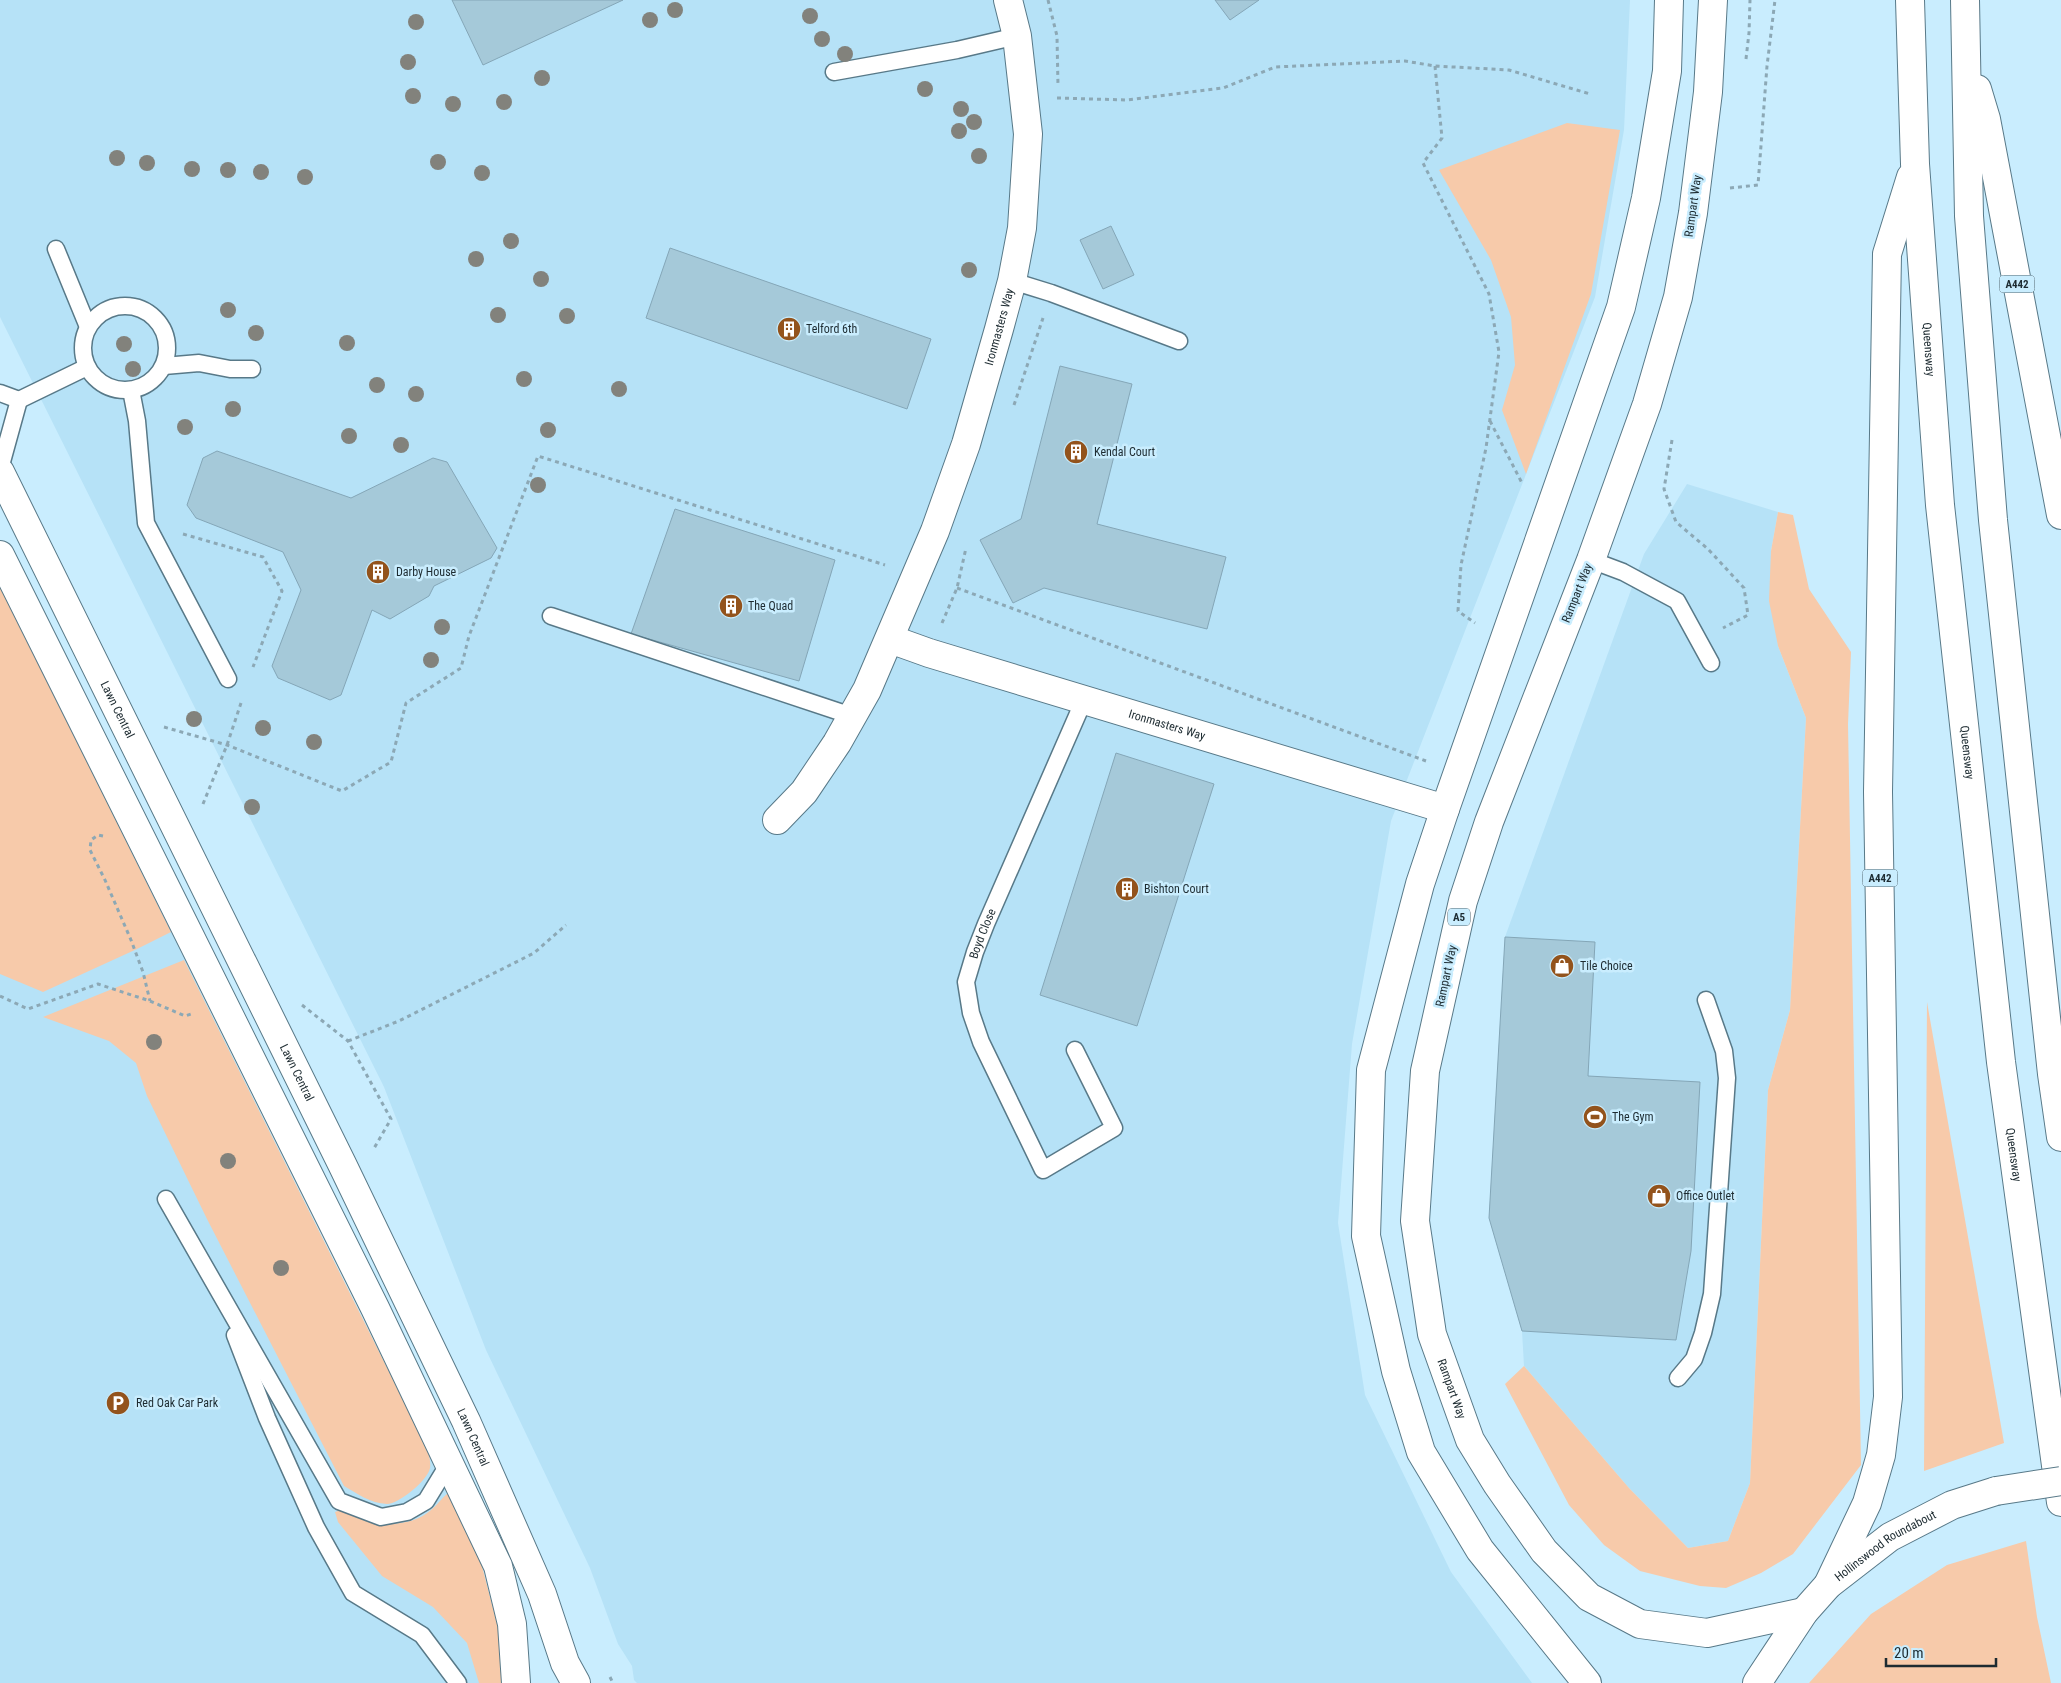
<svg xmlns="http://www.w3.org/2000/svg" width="2061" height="1683" font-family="'Roboto Condensed',sans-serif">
	<rect width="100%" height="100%" fill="#c9edfe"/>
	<path fill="#b6e2f7" d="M 0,0 L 1630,0 L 1624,130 L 1595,297 L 1391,821 L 1352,1044 L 1338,1223 L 1365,1395 L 1451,1572 L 1532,1683 L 637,1683 L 634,1680 L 632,1666 L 618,1644 L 590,1568 L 486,1350 L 384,1087 L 0,317 Z
		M 1687,484 L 1778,512 L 1771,551 L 1778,646 L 1806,718 L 1790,1010 L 1768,1090 L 1750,1483 L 1728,1541 L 1688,1548 L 1629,1488 L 1524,1366 L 1522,1331 L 1489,1218 L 1505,937 L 1644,554 Z
		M 0,586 L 448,1493 L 477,1547 L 501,1683 L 0,1683 Z"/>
	<path fill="#f7caaa" d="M 1567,123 L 1620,130 L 1591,294 L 1526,474 L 1502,410 L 1515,365 L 1511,317 L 1491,260 L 1439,170 Z
		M 1778,512 L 1793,515 L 1809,589 L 1851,652 L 1848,724 L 1861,1465 L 1793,1554 L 1761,1573 L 1726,1588 L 1700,1586 L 1640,1571 L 1604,1545 L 1569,1505 L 1505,1384 L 1524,1366 L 1629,1488 L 1688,1548 L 1728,1541 L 1750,1483 L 1768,1090 L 1790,1010 L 1806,718 L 1778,646 L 1769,601 L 1771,551 Z
		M 0,586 L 171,932 L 137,949 L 43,992 L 0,974 Z
		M 184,960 L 429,1452 C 429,1457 431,1463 430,1468 C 428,1480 399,1504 387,1504 C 370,1503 358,1494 344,1486 L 207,1219 L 147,1096 L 136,1063 L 109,1041 L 43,1017 Z
		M 1927,1002 L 2004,1443 L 1924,1471 Z
		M 448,1493 L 477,1547 L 501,1639 L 501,1683 L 479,1683 L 467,1643 L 433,1607 L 382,1576 L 338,1522 L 335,1512 L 341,1510 C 367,1525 407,1531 431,1510 C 437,1505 442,1498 448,1493 Z
		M 2026,1541 L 2037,1617 L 2051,1683 L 1809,1683 L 1871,1614 L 1947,1565 Z"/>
	<path fill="#a5c9d9" stroke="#84a6b7" d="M 452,0 L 623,0 L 483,65 Z
		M 1215,0 L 1259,0 L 1230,20 Z
		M 1111,226 L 1134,275 L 1103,289 L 1080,240 Z
		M 670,248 L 931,339 L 907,409 L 646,318 Z
		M 1060,366 L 1132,384 L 1097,524 L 1226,557 L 1207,629 L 1044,588 L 1013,603 L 980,540 L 1021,519 Z
		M 217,451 L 351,498 L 433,458 L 447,462 L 497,548 L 491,558 L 434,586 L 429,596 L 390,619 L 372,610 L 341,695 L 330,700 L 278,678 L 272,666 L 301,590 L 283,552 L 196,518 L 187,505 L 203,458 Z
		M 675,509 L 835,560 L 799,681 L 631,634 Z
		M 1116,753 L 1214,784 L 1137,1026 L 1040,995 Z
		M 1505,937 L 1595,942 L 1588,1076 L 1700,1082 L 1691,1251 L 1676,1340 L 1522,1331 L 1489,1218 Z"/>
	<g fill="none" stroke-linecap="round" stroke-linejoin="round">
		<g stroke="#587988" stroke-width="19">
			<g id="service">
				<path d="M 834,72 L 957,50 L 1017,36"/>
				<path d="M 56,249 L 88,327"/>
				<path d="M 1012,281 L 1051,293 L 1179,341"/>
				<circle cx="125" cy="348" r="42"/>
				<path d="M 164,366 L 199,363 L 230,369 L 252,369"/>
				<path d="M 131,390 L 137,421 L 146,523 L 228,679"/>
				<path d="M 0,393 L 19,400 L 87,367"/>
				<path d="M 0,469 L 19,400"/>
				<path d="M 1591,560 L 1623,572 L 1677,601 L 1711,663"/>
				<path d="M 551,616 L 852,716"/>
				<path id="s1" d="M 1075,1050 L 1114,1128 L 1043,1170 L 981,1042 L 971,1013 L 966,982 L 975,952 L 986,924 L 1084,700"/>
				<path d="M 166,1199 L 339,1501 L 381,1517 L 407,1512 L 426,1501 L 448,1465"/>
				<path d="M 235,1335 L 267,1418 L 316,1527 L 353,1593 L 422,1635 L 458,1683"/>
				<path d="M 1678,1378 L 1694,1359 L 1703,1333 L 1712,1294 L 1727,1078 L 1724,1051 L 1706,1000"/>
			</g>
		</g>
		<g stroke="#587988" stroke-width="30">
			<g id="tertiary">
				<path id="s2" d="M 0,472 L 342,1164 L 466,1421 L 542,1594 L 565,1663 L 576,1683"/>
				<path d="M 0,555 L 375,1308 L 498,1566 L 512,1624 L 516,1683"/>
				<path id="s3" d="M 890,639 L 929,653 L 1445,809"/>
				<path id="s4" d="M 777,820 L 804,792 L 837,743 L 867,690 L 935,531 L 966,444 L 999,329 L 1012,281 L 1022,228 L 1028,134 L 1017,36 L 1008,0"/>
			</g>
		</g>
		<g stroke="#587988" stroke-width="30">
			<g id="primary">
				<path id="s5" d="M 1713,0 L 1708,92 L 1693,213 L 1678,297 L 1647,404 L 1591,560 L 1489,822 L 1463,901 L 1425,1071 L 1415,1221 L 1432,1334 L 1470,1440 L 1497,1484 L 1544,1551 L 1589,1597 L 1640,1624 L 1707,1633 L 1804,1612"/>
				<path d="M 1587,1683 L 1480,1550 L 1421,1452 L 1396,1371 L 1366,1236 L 1371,1070 L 1420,884 L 1445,809 L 1621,307 L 1646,198 L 1667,71 L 1669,0"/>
				<path id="s6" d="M 1757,1683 L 1804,1612 L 1828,1585 L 1890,1537 L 1952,1505 L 1996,1491"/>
			</g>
		</g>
		<g stroke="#587988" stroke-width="30">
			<g id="trunk">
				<path id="s7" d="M 1910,0 L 1915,164 L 1940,505 L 2001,1062 L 2061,1502"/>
				<path d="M 1965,0 L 1969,216 L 1993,520 L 2052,1074 L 2061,1137"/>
				<path d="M 1977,89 L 1986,119 L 2061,515"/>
				<path d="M 1828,1585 L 1867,1503 L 1881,1455 L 1888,1397 L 1878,792 L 1887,254 L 1911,177"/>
			</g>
		</g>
		<path stroke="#8ca8b5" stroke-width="3" stroke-dasharray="4 4" stroke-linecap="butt" d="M 1048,0 L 1057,36 L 1058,86
			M 1746,59 L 1749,33 L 1750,0
			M 1435,66 L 1442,138 L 1423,163 L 1489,294 L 1499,352 L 1486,448 L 1461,565 L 1458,611 L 1475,623
			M 1057,98 L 1127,100 L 1223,88 L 1275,67 L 1405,61 L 1435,66 L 1509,70 L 1590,94
			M 1730,188 L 1758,185 L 1767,66 L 1775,0
			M 1014,405 L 1043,318
			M 1490,421 L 1523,485
			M 1672,440 L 1664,489 L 1676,522 L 1708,549 L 1744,588 L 1748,615 L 1723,628
			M 183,534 L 263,557 L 282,591 L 253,667
			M 957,588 L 1426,761
			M 942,623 L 957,588 L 966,548
			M 164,727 L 227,745 L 342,791 L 391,762 L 406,703 L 461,668 L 469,636 L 538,456 L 885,565
			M 203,804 L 227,745 L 241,703
			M 103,836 L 98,835 L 91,840 L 90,850 L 105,880 L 131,940 L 143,972 L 150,1001
			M 0,996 L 28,1009 L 98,984 L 150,1001 L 185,1016 L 191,1014
			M 302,1005 L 348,1041 L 391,1119 L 373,1150
			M 348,1041 L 399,1021 L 534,953 L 566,925
			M 610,1677 L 613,1683"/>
		<use href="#service" stroke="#fff" stroke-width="16"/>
		<use href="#tertiary" stroke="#fff" stroke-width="28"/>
		<use href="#primary" stroke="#fff" stroke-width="28"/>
		<use href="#trunk" stroke="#fff" stroke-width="28"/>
		<g stroke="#587988" stroke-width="30" stroke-linecap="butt">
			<path id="primary-bridge" d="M 1996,1491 L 2061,1481"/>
		</g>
		<use href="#primary-bridge" stroke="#fff" stroke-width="28"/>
	</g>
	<g fill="#82827c">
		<circle cx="675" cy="10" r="8"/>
		<circle cx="810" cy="16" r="8"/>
		<circle cx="650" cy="20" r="8"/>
		<circle cx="416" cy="22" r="8"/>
		<circle cx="822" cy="39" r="8"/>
		<circle cx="845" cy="54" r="8"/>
		<circle cx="408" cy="62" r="8"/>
		<circle cx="542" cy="78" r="8"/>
		<circle cx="925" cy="89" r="8"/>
		<circle cx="413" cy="96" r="8"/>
		<circle cx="504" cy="102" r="8"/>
		<circle cx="453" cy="104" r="8"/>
		<circle cx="961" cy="109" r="8"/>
		<circle cx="974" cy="122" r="8"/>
		<circle cx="959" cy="131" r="8"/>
		<circle cx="979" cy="156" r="8"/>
		<circle cx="117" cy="158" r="8"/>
		<circle cx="438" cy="162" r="8"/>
		<circle cx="147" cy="163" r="8"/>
		<circle cx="192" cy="169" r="8"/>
		<circle cx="228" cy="170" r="8"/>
		<circle cx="261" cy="172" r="8"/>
		<circle cx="482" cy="173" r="8"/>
		<circle cx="305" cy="177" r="8"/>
		<circle cx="511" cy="241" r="8"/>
		<circle cx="476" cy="259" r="8"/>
		<circle cx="969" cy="270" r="8"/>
		<circle cx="541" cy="279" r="8"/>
		<circle cx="228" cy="310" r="8"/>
		<circle cx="498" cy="315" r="8"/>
		<circle cx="567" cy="316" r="8"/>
		<circle cx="256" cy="333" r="8"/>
		<circle cx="347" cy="343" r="8"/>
		<circle cx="124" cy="344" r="8"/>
		<circle cx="133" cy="369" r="8"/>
		<circle cx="524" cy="379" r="8"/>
		<circle cx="377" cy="385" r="8"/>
		<circle cx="619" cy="389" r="8"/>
		<circle cx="416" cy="394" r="8"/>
		<circle cx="233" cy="409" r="8"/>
		<circle cx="185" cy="427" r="8"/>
		<circle cx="548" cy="430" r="8"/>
		<circle cx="349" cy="436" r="8"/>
		<circle cx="401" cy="445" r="8"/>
		<circle cx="538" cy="485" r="8"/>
		<circle cx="442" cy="627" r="8"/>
		<circle cx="431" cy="660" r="8"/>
		<circle cx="194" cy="719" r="8"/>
		<circle cx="263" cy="728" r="8"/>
		<circle cx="314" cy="742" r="8"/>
		<circle cx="252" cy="807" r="8"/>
		<circle cx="154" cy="1042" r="8"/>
		<circle cx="228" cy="1161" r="8"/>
		<circle cx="281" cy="1268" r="8"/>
	</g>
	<defs>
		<g id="building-disc" transform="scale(1.25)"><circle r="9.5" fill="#93531c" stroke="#c9edfe"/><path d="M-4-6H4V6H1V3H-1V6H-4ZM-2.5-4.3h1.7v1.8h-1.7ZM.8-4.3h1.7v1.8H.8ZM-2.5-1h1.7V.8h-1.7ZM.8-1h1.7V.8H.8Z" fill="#fff"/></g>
		<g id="shop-disc" transform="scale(1.25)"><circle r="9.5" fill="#93531c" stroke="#c9edfe"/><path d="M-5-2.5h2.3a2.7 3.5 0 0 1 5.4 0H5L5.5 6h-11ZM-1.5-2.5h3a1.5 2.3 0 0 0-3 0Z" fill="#fff"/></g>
		<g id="stadium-disc" transform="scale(1.25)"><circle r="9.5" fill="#93531c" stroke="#c9edfe"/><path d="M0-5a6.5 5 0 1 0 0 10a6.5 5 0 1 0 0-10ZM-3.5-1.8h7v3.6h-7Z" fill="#fff"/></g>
		<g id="parking-disc" transform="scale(1.25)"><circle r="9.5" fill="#93531c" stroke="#c9edfe"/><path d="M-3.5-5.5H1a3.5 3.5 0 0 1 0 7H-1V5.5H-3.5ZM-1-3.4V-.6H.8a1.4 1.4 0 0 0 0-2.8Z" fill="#fff"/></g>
	</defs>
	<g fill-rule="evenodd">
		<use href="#building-disc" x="789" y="329"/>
		<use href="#building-disc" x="1076" y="452"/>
		<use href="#building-disc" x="378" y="572"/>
		<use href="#building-disc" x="731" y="606"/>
		<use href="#building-disc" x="1127" y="889"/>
		<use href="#shop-disc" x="1562" y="966"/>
		<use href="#stadium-disc" x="1595" y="1117"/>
		<use href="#shop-disc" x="1659" y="1196"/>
		<use href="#parking-disc" x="118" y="1403"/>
	</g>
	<g text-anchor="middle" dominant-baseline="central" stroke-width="5" stroke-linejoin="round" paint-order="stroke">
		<g fill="#c9edfe" stroke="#51656e" stroke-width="1">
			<rect x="1999.5" y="275.5" width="35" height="17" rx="4"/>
			<rect x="1862.5" y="869.5" width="35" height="17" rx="4"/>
			<rect x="1448" y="908.5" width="22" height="17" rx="4"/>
		</g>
		<g font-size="11" font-weight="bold" fill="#1d2b31">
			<text x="2017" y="284">A442</text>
			<text x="1880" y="878">A442</text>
			<text x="1459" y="917">A5</text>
		</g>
		<g font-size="12" fill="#1d2b31" stroke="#c9edfe">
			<text transform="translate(1693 206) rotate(-82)">Rampart Way</text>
			<text stroke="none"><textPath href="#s4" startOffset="546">Ironmasters Way</textPath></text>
			<text stroke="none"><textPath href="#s7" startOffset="350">Queensway</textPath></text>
			<text transform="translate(1577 593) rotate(-68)">Rampart Way</text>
			<text stroke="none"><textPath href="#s2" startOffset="265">Lawn Central</textPath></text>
			<text stroke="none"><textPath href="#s3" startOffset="290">Ironmasters Way</textPath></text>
			<text stroke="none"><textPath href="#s7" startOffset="755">Queensway</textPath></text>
			<text stroke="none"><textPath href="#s1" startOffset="425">Boyd Close</textPath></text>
			<text transform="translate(1446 976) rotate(-78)">Rampart Way</text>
			<text stroke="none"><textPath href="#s2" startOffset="670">Lawn Central</textPath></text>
			<text stroke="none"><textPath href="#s7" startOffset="1160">Queensway</textPath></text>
			<text stroke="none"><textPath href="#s5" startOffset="1438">Rampart Way</textPath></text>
			<text stroke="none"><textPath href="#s2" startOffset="1075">Lawn Central</textPath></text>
			<text stroke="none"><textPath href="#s6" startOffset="191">Hollinswood Roundabout</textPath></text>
		</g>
		<g font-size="12" fill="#1d2b31" stroke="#c9edfe" text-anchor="start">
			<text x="806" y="329">Telford 6th</text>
			<text x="1094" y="452">Kendal Court</text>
			<text x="396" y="572">Darby House</text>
			<text x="748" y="606">The Quad</text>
			<text x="1144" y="889">Bishton Court</text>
			<text x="1580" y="966">Tile Choice</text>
			<text x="1612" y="1117">The Gym</text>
			<text x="1676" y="1196">Office Outlet</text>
			<text x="136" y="1403">Red Oak Car Park</text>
		</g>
	</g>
	<path d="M1886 1658v8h110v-8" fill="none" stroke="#1d2b31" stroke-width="2.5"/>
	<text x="1894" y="1658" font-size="15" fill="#1d2b31" stroke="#c9edfe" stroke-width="4" paint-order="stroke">20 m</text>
</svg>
